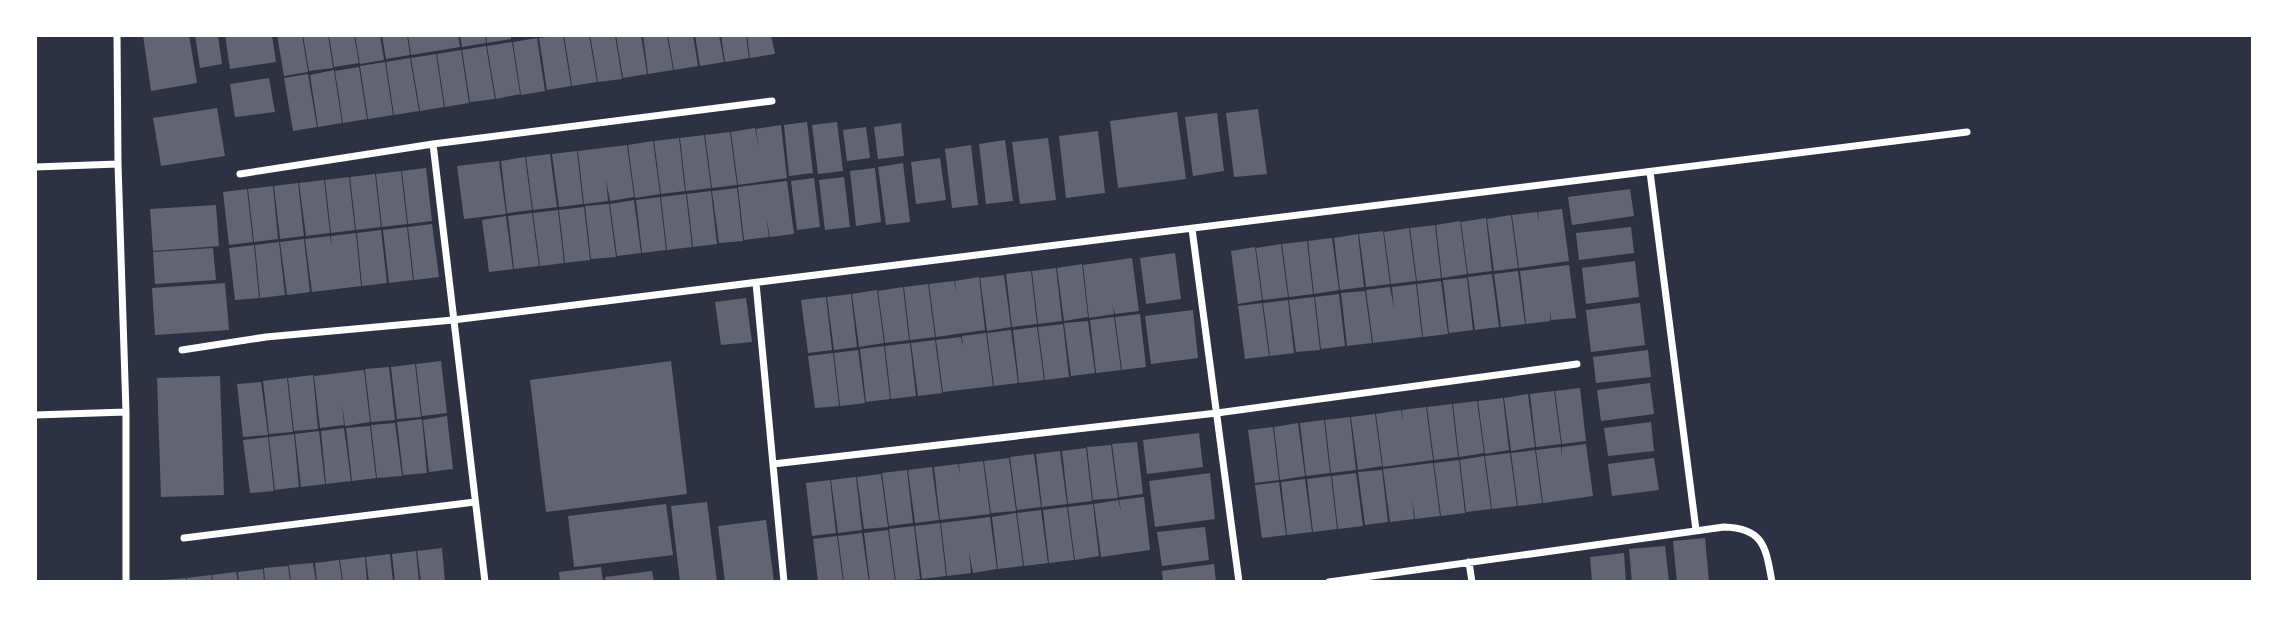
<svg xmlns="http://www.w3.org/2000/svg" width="2288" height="617" font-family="'Work Sans',sans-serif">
	<rect width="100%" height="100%" fill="#2d3142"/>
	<path fill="#626471" d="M 143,35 L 189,35 L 197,83 L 151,91 Z
		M 195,35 L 218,35 L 222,64 L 200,68 Z
		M 225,35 L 272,35 L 276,62 L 230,69 Z
		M 277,35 L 302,35 L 308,72 L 284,76 Z
		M 303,35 L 328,35 L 333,68 L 309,71 Z
		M 329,35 L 354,35 L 359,63 L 334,67 Z
		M 355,35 L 380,35 L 384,60 L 360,64 Z
		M 382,35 L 407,35 L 410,55 L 386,59 Z
		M 408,35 L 458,35 L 460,47 L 411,55 Z
		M 460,35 L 485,35 L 486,43 L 462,47 Z
		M 486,35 L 511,35 L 511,39 L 487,43 Z
		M 563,35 L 571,86 L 547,90 L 539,38 Z
		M 564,35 L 589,35 L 597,82 L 572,86 Z
		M 590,35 L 615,35 L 622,79 L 598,82 Z
		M 616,35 L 641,35 L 647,74 L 623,78 Z
		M 643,35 L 667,35 L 673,70 L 648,74 Z
		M 668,35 L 693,35 L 698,66 L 674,70 Z
		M 695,35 L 719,35 L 724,62 L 700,66 Z
		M 721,35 L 746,35 L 749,58 L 725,62 Z
		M 747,35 L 771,35 L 775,54 L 750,58 Z
		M 537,38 L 545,91 L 521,95 L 513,42 Z
		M 512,42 L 520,94 L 496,99 L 487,46 Z
		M 486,46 L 495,99 L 470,102 L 462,50 Z
		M 461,50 L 469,103 L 445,107 L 437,54 Z
		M 436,54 L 444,107 L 420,111 L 411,58 Z
		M 410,58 L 419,111 L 394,115 L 386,62 Z
		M 385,62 L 393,115 L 368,119 L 360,66 Z
		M 359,67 L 367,119 L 343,123 L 335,71 Z
		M 334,70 L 342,123 L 318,127 L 310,75 Z
		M 308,74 L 317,127 L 293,131 L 284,78 Z
		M 269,78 L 275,112 L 235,117 L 230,84 Z
		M 217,108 L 225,156 L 161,166 L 153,118 Z
		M 1258,109 L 1267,174 L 1234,177 L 1226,113 Z
		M 1177,112 L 1186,179 L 1118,188 L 1110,121 Z
		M 1217,113 L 1224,171 L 1193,176 L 1185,117 Z
		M 807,122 L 813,173 L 789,176 L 784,125 Z
		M 837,122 L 843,171 L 818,174 L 812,125 Z
		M 901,123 L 904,156 L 878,159 L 874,127 Z
		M 781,125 L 787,178 L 738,185 L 731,132 L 755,128 L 759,149 L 756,129 Z
		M 866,127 L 870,158 L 847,161 L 843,130 Z
		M 1098,131 L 1105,193 L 1066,198 L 1059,136 Z
		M 730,132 L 737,185 L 712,188 L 705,135 Z
		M 704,135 L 711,188 L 686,191 L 680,138 Z
		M 679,138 L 685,191 L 661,194 L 654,141 Z
		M 1048,138 L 1056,200 L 1020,204 L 1012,142 Z
		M 1005,140 L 1013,201 L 986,204 L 979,144 Z
		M 653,141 L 660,194 L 635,198 L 628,145 Z
		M 627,145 L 634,197 L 610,201 L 606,180 L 608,201 L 584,204 L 578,151 Z
		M 971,145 L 978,205 L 952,208 L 945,149 Z
		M 577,151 L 583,204 L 559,207 L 552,154 Z
		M 550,154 L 557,207 L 533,210 L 526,157 Z
		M 525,157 L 532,210 L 507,213 L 501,161 Z
		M 940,158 L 946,200 L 916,204 L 911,162 Z
		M 499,161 L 506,214 L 464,219 L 457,166 Z
		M 903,163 L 910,222 L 886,225 L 878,167 Z
		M 426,168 L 432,221 L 408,224 L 402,171 Z
		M 875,168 L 881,222 L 856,226 L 850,171 Z
		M 401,171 L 407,224 L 382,227 L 376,174 Z
		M 375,174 L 381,227 L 356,230 L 350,177 Z
		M 349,177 L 355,230 L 331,233 L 325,180 Z
		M 844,177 L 850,227 L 825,230 L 819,180 Z
		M 814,178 L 820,227 L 797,230 L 791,181 Z
		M 324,180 L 330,233 L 306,236 L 299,183 Z
		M 787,181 L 794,234 L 770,237 L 766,216 L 769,237 L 744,240 L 738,187 Z
		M 298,183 L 304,236 L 280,239 L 274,186 Z
		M 273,186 L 278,239 L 254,242 L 248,189 Z
		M 737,188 L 743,241 L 719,243 L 712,191 Z
		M 247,189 L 253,242 L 229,245 L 223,192 Z
		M 1630,189 L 1634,216 L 1572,225 L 1568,197 Z
		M 711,191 L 717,244 L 693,247 L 687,194 Z
		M 686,194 L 692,247 L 667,250 L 661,197 Z
		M 660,197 L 666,250 L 642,253 L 636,200 Z
		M 634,200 L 641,253 L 617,256 L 610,204 Z
		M 609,204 L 616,257 L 591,259 L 585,206 Z
		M 216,205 L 219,246 L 153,251 L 150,209 Z
		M 584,207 L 590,260 L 565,263 L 559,210 Z
		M 1562,209 L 1569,261 L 1519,268 L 1512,215 L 1537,212 L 1539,222 L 1538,212 Z
		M 558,210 L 564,263 L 540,266 L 533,213 Z
		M 532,213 L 539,266 L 514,269 L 508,216 Z
		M 1511,215 L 1518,268 L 1494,271 L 1487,219 Z
		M 506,216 L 513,269 L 489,272 L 482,220 Z
		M 1486,218 L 1492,271 L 1468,274 L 1461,222 Z
		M 1460,221 L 1467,274 L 1442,278 L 1436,225 Z
		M 432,224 L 439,277 L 414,280 L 408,227 Z
		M 1435,225 L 1441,278 L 1417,281 L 1410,228 Z
		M 407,227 L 413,280 L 389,283 L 383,230 Z
		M 1631,227 L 1634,253 L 1579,260 L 1576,233 Z
		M 1409,228 L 1416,281 L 1391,284 L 1384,232 Z
		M 381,230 L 387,283 L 362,286 L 357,233 Z
		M 1383,231 L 1390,284 L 1366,287 L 1359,234 Z
		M 356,233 L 361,286 L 312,292 L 305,239 L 330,236 L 332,246 L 331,236 Z
		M 1358,234 L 1364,287 L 1340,290 L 1334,238 Z
		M 1332,238 L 1339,290 L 1314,294 L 1308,241 Z
		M 304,239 L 310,292 L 287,295 L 280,242 Z
		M 1307,241 L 1313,294 L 1289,297 L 1282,244 Z
		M 279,242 L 285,295 L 260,298 L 255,245 Z
		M 1281,244 L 1288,297 L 1263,300 L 1256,248 Z
		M 254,245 L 259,298 L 235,300 L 229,248 Z
		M 1255,247 L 1262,300 L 1238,304 L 1231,251 Z
		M 213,248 L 216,280 L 155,284 L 153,252 Z
		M 1175,253 L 1181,299 L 1146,304 L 1140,258 Z
		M 1132,258 L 1139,311 L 1115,314 L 1112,304 L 1114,314 L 1089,318 L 1083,265 Z
		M 1635,261 L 1639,297 L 1586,304 L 1582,268 Z
		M 1082,264 L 1088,317 L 1064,321 L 1057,268 Z
		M 1569,265 L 1576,318 L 1551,320 L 1550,310 L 1550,321 L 1526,324 L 1520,271 Z
		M 1056,268 L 1062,321 L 1038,324 L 1032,271 Z
		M 1031,271 L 1037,324 L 1012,327 L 1006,274 Z
		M 1518,271 L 1525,324 L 1501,327 L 1494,274 Z
		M 1492,274 L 1499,327 L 1475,330 L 1468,277 Z
		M 1004,275 L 1011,327 L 987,331 L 980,278 Z
		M 979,277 L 985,330 L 936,337 L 929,284 L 954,281 L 956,292 L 955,281 Z
		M 1467,278 L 1473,330 L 1449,333 L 1443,280 Z
		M 1441,281 L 1448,334 L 1423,337 L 1417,284 Z
		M 225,283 L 229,330 L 155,335 L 152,288 Z
		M 928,284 L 935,337 L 910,340 L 904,287 Z
		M 1416,284 L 1422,337 L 1373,343 L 1366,290 L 1390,287 L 1394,308 L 1392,287 Z
		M 903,287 L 909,340 L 885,343 L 878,291 Z
		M 877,290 L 884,343 L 859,347 L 852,294 Z
		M 1365,291 L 1372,343 L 1347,346 L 1341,293 Z
		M 851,294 L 857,347 L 834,350 L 827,297 Z
		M 1339,294 L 1345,346 L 1321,349 L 1315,297 Z
		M 826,297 L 832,350 L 808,353 L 801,300 Z
		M 1314,297 L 1320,350 L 1296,352 L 1289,300 Z
		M 746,298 L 752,342 L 721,345 L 715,302 Z
		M 1288,300 L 1294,353 L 1270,356 L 1263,303 Z
		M 1262,303 L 1269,356 L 1245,359 L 1238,306 Z
		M 1640,303 L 1645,345 L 1591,352 L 1586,310 Z
		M 1193,310 L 1198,358 L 1151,364 L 1145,316 Z
		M 1140,314 L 1146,367 L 1122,370 L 1115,317 Z
		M 1114,317 L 1121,370 L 1096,373 L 1090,320 Z
		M 1088,321 L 1095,373 L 1071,376 L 1064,323 Z
		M 1063,324 L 1069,377 L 1045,380 L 1038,327 Z
		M 1037,327 L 1044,380 L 1019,383 L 1013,330 Z
		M 1011,330 L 1018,383 L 994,386 L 987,333 Z
		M 986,333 L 993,386 L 943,392 L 936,340 L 961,337 L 963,347 L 962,336 Z
		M 935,340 L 942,393 L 918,396 L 911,343 Z
		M 910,343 L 916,396 L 891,399 L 885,346 Z
		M 884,346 L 890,399 L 866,402 L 860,349 Z
		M 858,350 L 865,403 L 840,406 L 834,353 Z
		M 1648,350 L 1651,377 L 1596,383 L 1593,357 Z
		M 833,353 L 839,406 L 815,408 L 808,356 Z
		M 441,361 L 447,413 L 422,416 L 416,364 Z
		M 671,361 L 687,494 L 546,512 L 530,380 Z
		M 415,364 L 421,417 L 397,419 L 391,367 Z
		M 389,367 L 395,420 L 371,422 L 365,369 Z
		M 364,370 L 370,422 L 345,426 L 342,404 L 344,425 L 320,428 L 314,376 Z
		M 313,375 L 318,429 L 294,431 L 288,378 Z
		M 220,376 L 224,495 L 161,497 L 157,378 Z
		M 287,378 L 293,432 L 269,434 L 263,381 Z
		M 261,382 L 268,435 L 243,437 L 237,384 Z
		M 1650,383 L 1654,414 L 1601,421 L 1597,390 Z
		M 1580,388 L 1586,441 L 1562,444 L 1555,391 Z
		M 1554,391 L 1561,444 L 1536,447 L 1530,394 Z
		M 1528,394 L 1535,447 L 1511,451 L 1504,398 Z
		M 1503,398 L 1509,450 L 1485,454 L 1478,401 Z
		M 1477,401 L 1484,453 L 1459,457 L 1453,404 Z
		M 1452,404 L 1458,457 L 1434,460 L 1427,407 Z
		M 1426,407 L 1433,460 L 1383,467 L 1376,414 L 1401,410 L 1403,421 L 1402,410 Z
		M 1375,414 L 1382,466 L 1358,470 L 1351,417 Z
		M 447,416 L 453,469 L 429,472 L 423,420 Z
		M 1350,417 L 1356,470 L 1331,473 L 1325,420 Z
		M 422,419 L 427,473 L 403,475 L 397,422 Z
		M 1324,420 L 1330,473 L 1306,476 L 1300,423 Z
		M 1651,422 L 1654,451 L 1608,456 L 1604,428 Z
		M 395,423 L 402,476 L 377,478 L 371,425 Z
		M 1298,423 L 1305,476 L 1280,480 L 1274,427 Z
		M 370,426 L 376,478 L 352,481 L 346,428 Z
		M 1273,427 L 1279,480 L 1255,483 L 1248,430 Z
		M 344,428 L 351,481 L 326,484 L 321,431 Z
		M 319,431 L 325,484 L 301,487 L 295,434 Z
		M 1199,433 L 1203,467 L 1147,474 L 1143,440 Z
		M 294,434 L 299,487 L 275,490 L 269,437 Z
		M 268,437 L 274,491 L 250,493 L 243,440 Z
		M 1137,442 L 1143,494 L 1119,497 L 1112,444 Z
		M 1586,444 L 1593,496 L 1543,503 L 1536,450 L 1561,447 L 1562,457 L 1562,447 Z
		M 1111,445 L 1118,498 L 1093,500 L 1087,447 Z
		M 1086,448 L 1092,501 L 1068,504 L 1062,451 Z
		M 1535,450 L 1542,503 L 1518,506 L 1511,453 Z
		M 1060,451 L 1067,504 L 1042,507 L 1036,454 Z
		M 1510,453 L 1517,506 L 1492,509 L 1485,456 Z
		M 1034,454 L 1041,507 L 1017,510 L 1010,457 Z
		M 1484,456 L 1491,509 L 1466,512 L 1460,460 Z
		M 1009,458 L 1016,511 L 991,513 L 984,461 Z
		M 1654,458 L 1659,490 L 1612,496 L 1608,464 Z
		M 1459,460 L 1465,513 L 1441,516 L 1434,463 Z
		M 983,461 L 990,514 L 940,520 L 934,467 L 958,464 L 960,474 L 959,464 Z
		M 1433,463 L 1440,516 L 1415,519 L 1412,498 L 1414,519 L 1390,522 L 1383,469 Z
		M 932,467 L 939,520 L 915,523 L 908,470 Z
		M 907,470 L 913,523 L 889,526 L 882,473 Z
		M 1382,470 L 1388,522 L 1365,525 L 1358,472 Z
		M 1210,473 L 1215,519 L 1155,527 L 1149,481 Z
		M 1356,473 L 1363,526 L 1338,529 L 1332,476 Z
		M 881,474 L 888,527 L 864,529 L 857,477 Z
		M 1331,476 L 1337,529 L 1313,532 L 1307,479 Z
		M 856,477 L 862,530 L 838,533 L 831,480 Z
		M 1305,479 L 1312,532 L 1287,535 L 1281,482 Z
		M 830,480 L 836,533 L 812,536 L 806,483 Z
		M 1279,482 L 1286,535 L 1262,538 L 1255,485 Z
		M 1144,497 L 1150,550 L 1101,557 L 1094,504 L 1118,500 L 1121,511 L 1119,500 Z
		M 707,502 L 717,582 L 680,582 L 671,506 Z
		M 666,504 L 673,555 L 574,567 L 568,516 Z
		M 1093,504 L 1099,556 L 1075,560 L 1068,507 Z
		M 1067,507 L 1074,560 L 1049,563 L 1043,510 Z
		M 1041,510 L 1048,563 L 1024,566 L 1017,513 Z
		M 1016,513 L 1023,566 L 998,569 L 992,517 Z
		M 990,517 L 997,569 L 973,573 L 969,552 L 971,573 L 947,576 L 941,523 Z
		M 766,520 L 774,582 L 725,582 L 718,526 Z
		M 940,523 L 946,576 L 922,579 L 915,526 Z
		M 914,526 L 920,579 L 896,582 L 889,529 Z
		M 1205,527 L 1209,560 L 1162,566 L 1157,532 Z
		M 888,530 L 895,582 L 870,582 L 864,533 Z
		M 862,533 L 869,582 L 844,582 L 838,536 Z
		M 837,536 L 843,582 L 818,582 L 813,539 Z
		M 1705,538 L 1709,582 L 1677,582 L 1673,541 Z
		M 1665,546 L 1669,582 L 1632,582 L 1629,549 Z
		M 442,548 L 445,582 L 421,582 L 417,551 Z
		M 416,551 L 419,582 L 395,582 L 392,554 Z
		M 1624,553 L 1626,582 L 1592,582 L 1590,557 Z
		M 390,554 L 393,582 L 369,582 L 366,557 Z
		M 365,557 L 367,582 L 343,582 L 340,560 Z
		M 339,560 L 342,582 L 317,582 L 315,563 Z
		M 313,563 L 316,582 L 291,582 L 289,565 Z
		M 1214,564 L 1216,582 L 1163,582 L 1162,571 Z
		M 288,566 L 290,582 L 265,582 L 264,568 Z
		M 601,567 L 603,582 L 560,582 L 559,572 Z
		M 263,569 L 264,582 L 239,582 L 238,572 Z
		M 652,571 L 654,582 L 606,582 L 605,577 Z
		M 236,572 L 238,582 L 213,582 L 212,575 Z
		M 211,575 L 212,582 L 187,582 L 187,578 Z
		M 186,578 L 186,582 L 162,582 L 162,580 Z"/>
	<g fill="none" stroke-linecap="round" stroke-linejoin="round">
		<path stroke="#fff" stroke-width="7" d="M 117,35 L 118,164 L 126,412 L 126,582
			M 433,144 L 485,582
			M 35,167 L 118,164
			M 1650,172 L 1696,530
			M 240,174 L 433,144 L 772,101
			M 1192,229 L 1239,582
			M 756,283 L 784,582
			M 182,350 L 266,337 L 453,320 L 1967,132
			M 35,415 L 126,412
			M 773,464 L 1217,413 L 1577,364
			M 184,538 L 475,502
			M 1469,562 L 1472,582
			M 1329,582 L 1724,527 C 1764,528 1766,548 1772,582"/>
	</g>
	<rect width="2288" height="617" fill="none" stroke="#ffffff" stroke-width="74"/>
</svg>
